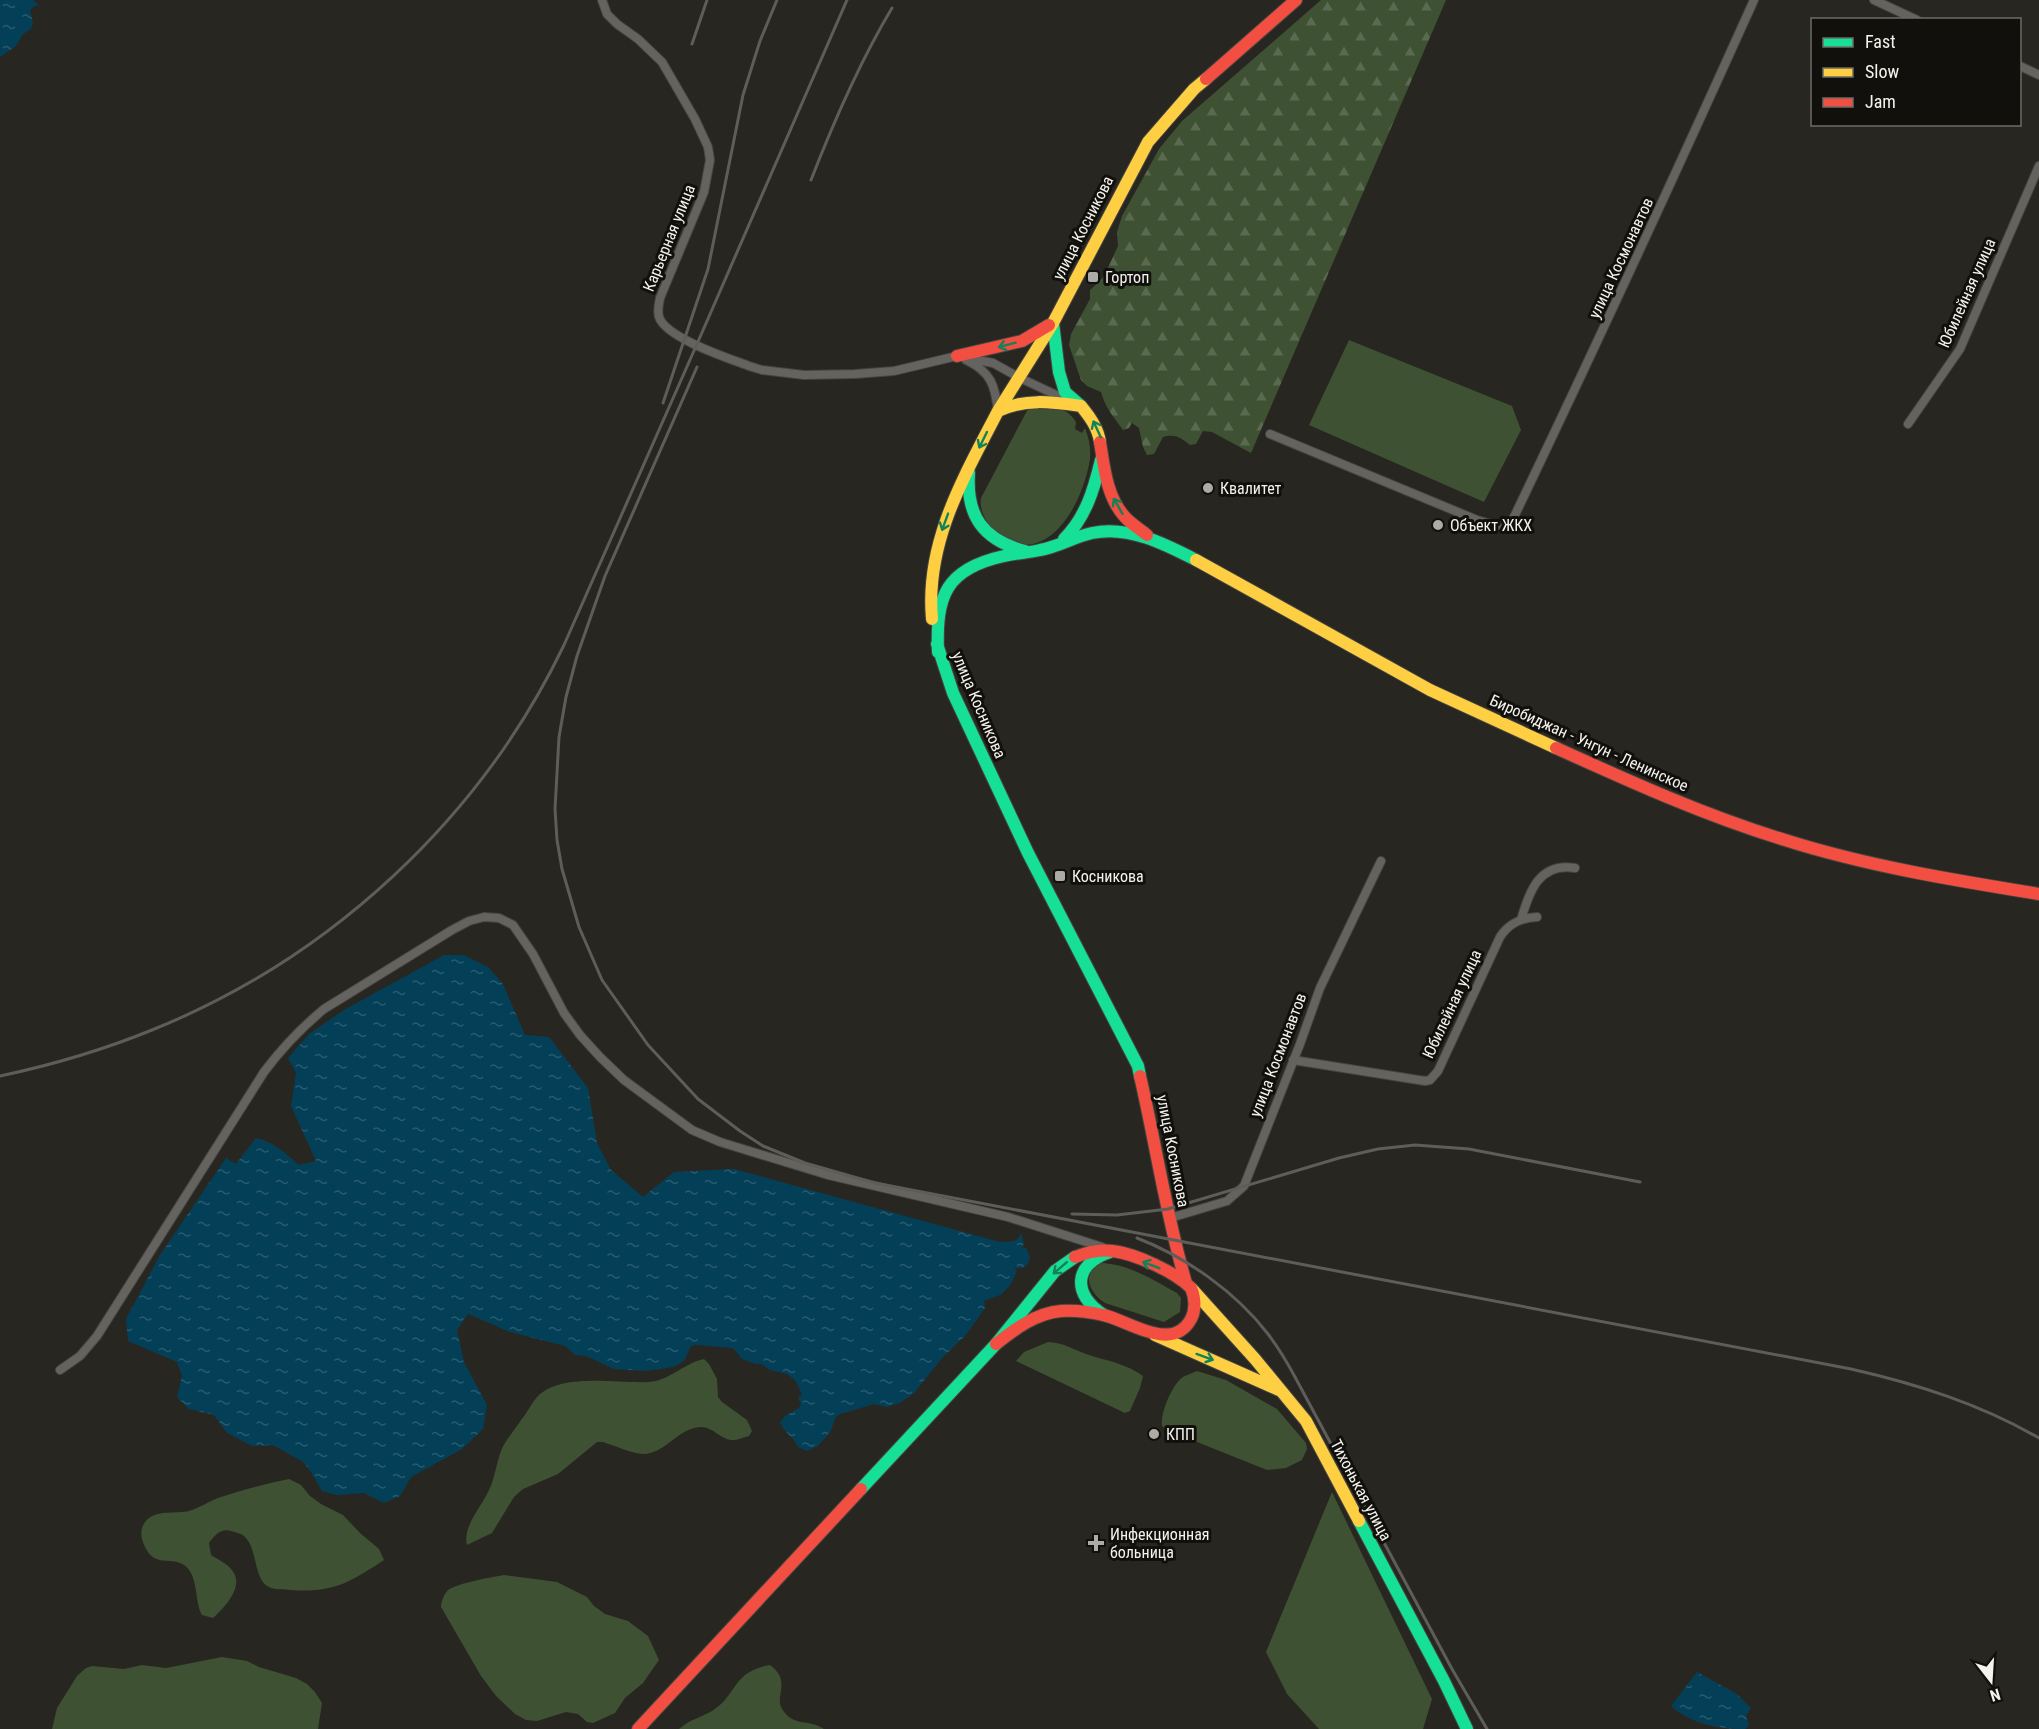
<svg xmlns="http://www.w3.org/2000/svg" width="2039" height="1729" font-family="'Roboto Condensed',sans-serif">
	<defs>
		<pattern id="forest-firs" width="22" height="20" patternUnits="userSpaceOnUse" patternTransform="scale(1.5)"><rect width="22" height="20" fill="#3e5132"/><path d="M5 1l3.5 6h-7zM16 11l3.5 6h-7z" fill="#5a6a50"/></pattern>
		<pattern id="water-ripples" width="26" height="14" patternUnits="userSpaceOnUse" patternTransform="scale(1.5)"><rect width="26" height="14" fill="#043f58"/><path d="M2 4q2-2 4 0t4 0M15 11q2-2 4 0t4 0" fill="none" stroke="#295b70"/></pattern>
	</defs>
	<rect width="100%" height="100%" fill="#272621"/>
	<path fill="#3e5132" d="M 1349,340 L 1512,406 L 1521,430 L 1484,502 L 1309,425 Z
		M 1030,405 C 1048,406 1066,405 1076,422 L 1075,429 L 1082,433 L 1085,428 C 1089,438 1091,448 1090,459 C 1085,492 1062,545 1024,545 C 1011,545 1000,538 992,528 C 985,520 979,509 981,498 Z
		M 1101,1263 C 1129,1264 1153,1280 1177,1293 L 1181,1298 L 1180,1312 L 1164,1322 L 1105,1303 C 1090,1294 1080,1273 1101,1263 Z
		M 1048,1342 C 1063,1342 1076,1351 1089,1355 C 1108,1361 1127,1364 1143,1376 L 1140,1388 L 1130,1411 L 1125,1413 L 1016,1361 L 1024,1352 Z
		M 704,1359 L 709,1364 L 717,1379 L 718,1397 L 722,1402 L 747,1420 L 752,1431 L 749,1436 C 744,1437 736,1441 731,1440 C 721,1439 712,1427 702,1427 C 678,1427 666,1454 643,1454 C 633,1454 613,1445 603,1442 L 597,1442 L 558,1474 L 523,1489 L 514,1497 L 492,1533 L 467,1545 C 462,1527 482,1506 489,1490 C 495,1478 496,1464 501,1451 C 505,1440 515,1430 521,1420 C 527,1413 531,1404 537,1397 C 561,1372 618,1384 649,1382 C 669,1381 684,1363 704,1359 Z
		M 1197,1371 L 1226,1380 L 1277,1409 L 1306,1443 L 1307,1449 L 1302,1460 L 1286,1468 L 1267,1470 L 1167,1430 L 1162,1426 C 1160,1414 1172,1384 1183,1377 C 1187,1375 1192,1373 1197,1371 Z
		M 289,1479 L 301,1485 L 310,1496 L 321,1504 L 343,1515 L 360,1533 L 379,1549 L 384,1560 C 349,1583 333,1593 290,1590 C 284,1589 276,1590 271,1588 C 252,1581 259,1549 244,1536 C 242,1534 235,1532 231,1531 C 221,1528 215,1535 209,1543 L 211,1555 C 217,1559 226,1563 231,1569 C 246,1585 225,1607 213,1618 L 202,1615 C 194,1601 199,1575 184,1565 C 170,1556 155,1568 145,1547 C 140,1537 139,1526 149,1518 C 160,1510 176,1514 189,1511 C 199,1508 208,1502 218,1498 C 241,1490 265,1484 289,1479 Z
		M 1332,1492 L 1432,1699 L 1423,1729 L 1319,1729 L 1287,1694 L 1266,1652 Z
		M 504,1575 L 557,1582 L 587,1597 L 594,1606 L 605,1614 L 628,1621 L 648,1636 L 659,1660 L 643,1683 L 625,1698 L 615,1713 L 593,1723 L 587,1722 L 578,1714 L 566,1712 L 537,1721 L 526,1720 L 515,1714 L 496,1696 L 481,1676 L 441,1607 C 441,1602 444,1594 448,1590 C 458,1583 492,1577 504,1575 Z
		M 222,1657 L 247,1661 L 259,1667 L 296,1678 L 307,1684 L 315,1692 L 322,1703 L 318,1729 L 52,1729 L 57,1708 L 77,1676 L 86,1668 L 92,1666 L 124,1669 L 142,1665 L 166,1668 Z
		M 770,1665 C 792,1681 774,1696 782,1709 C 794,1728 808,1718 824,1729 L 679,1729 C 690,1719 700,1718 712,1711 C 738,1695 731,1672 770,1665 Z"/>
	<path fill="url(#forest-firs)" d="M 1321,0 L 1446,0 L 1251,453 L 1212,432 L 1203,431 L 1196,444 L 1190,445 C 1180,437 1175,434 1163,437 L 1154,454 L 1147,455 L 1143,447 L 1139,428 L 1132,423 L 1129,428 L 1123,430 C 1113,416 1106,409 1101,392 L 1087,386 L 1081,380 L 1069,345 L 1071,334 L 1090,299 L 1090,290 L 1101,280 L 1106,272 L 1118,246 L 1117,232 L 1122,216 L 1159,149 L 1182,121 Z"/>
	<path fill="url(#water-ripples)" d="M 0,0 L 33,0 L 39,5 L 34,6 L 30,11 L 33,22 L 31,29 L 23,34 L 16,46 L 0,57 Z
		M 444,955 L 464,955 L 488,967 L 503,984 L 525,1035 L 549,1037 L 588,1088 L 597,1143 L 611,1170 L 643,1197 L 674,1172 L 734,1169 L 1000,1242 C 1010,1241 1017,1244 1021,1233 L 1024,1244 L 1022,1247 L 1026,1248 L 1030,1257 L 1028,1264 L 1022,1268 L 1014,1268 L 1017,1271 L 1011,1284 L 1002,1294 L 984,1301 L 985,1308 L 965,1336 L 943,1357 L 914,1393 L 900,1403 L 887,1407 L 874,1404 L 840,1414 L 835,1418 L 831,1431 L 818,1446 L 807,1451 L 798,1447 C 794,1437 784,1433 780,1422 L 785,1416 L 799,1408 L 801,1403 L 798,1398 L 802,1394 L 795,1380 L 787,1374 L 770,1370 L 762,1364 L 756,1364 L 742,1359 L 733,1348 L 696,1345 L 691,1346 L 684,1361 L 673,1367 L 647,1371 L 614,1369 L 586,1356 L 575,1355 L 565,1346 L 510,1332 L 468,1314 L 457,1330 L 464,1362 L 487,1405 L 483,1429 L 462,1449 L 411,1477 L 400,1496 L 384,1503 L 364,1493 L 337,1495 L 322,1491 L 311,1472 L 303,1462 L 273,1445 L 252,1446 L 227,1433 L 214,1415 L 189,1409 L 177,1397 L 182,1376 L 177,1362 L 128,1341 L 126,1319 L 160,1255 L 226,1158 L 236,1164 L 256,1138 C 274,1142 285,1153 299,1165 L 316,1161 L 291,1106 L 296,1073 L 288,1058 L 309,1034 L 344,1010 Z
		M 1697,1672 L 1737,1694 L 1751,1708 L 1746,1716 L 1749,1725 L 1745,1729 C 1719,1729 1691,1724 1671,1706 Z"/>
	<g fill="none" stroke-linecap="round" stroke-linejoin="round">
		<g stroke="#464540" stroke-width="10">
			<path id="street" d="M 602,0 L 607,14 L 617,24 L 638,39 L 662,62 L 695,119 L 708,147 L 710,160 L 704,192 L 660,298 C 659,304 657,310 659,317 C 666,338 728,358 749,366 L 762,370 L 804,375 L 855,374 L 894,371 L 957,356 L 993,363 L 1020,378 L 1067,400
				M 1874,0 L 1917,20
				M 2020,66 L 2039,75
				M 966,360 C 991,372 995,385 998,411
				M 1908,424 L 1960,349 L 2039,166
				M 1270,434 L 1477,520 C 1491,524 1504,531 1514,517 C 1596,346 1676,173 1754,0
				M 1521,920 C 1529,892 1539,862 1575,868
				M 1293,1060 L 1425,1081 L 1430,1080 L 1438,1071 L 1500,937 C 1509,923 1521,918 1537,917
				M 1170,1218 L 1227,1201 L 1244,1186 L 1300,1044 L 1320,988 L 1381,861
				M 60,1370 L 80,1356 L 97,1336 L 264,1072 C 282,1048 301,1028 324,1009 L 452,930 L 469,921 L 484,917 L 499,918 L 513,925 L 533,954 L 564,1013 L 580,1035 L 600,1057 L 624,1080 L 692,1130 L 720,1142 L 828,1175 L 1008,1217 L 1102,1247"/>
		</g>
		<g stroke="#464540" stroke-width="14">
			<path id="fast" d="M 1053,323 L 1059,372 L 1065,392 L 1081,406
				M 969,473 C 966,516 983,540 1025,551
				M 1064,539 C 1086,517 1094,489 1101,460
				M 937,644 L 953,693 L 1028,853 L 1138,1066 L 1140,1076
				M 938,652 C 936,596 945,569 1004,556 C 1016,553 1028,553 1040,550 C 1058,547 1074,537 1092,533 C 1128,525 1165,544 1196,560
				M 1104,1315 C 1072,1295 1073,1264 1110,1252
				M 861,1489 L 996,1344 L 1055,1271 L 1075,1257
				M 1359,1521 L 1444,1681 L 1467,1729"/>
		</g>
		<g stroke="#464540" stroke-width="14">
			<path id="slow" d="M 998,411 L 1053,323 L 1148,142 L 1194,89 L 1206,79
				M 1196,560 L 1430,690 L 1556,748
				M 932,619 C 925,542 964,477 998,411 C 1025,398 1052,402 1081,406 C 1090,417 1098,428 1100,442
				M 1192,1289 L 1255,1359 L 1306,1421 L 1359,1521
				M 1155,1335 L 1279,1390"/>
		</g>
		<g stroke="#464540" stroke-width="14">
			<path id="jam" d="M 1206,79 L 1296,0
				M 957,356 L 1022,341 L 1049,325
				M 1100,442 C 1104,467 1107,498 1125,517 C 1131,524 1140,529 1147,535
				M 1556,748 C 1631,782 1706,816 1785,840 C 1867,866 1953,880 2039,894
				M 1140,1076 C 1156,1145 1166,1215 1186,1283
				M 996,1344 C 1015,1329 1036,1313 1061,1311 C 1075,1310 1090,1312 1103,1315 C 1128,1320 1172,1354 1191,1319 C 1196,1310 1195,1297 1191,1288 C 1175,1272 1136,1254 1113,1251 C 1100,1249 1087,1252 1075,1257
				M 638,1729 L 861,1489"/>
		</g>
		<use href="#street" stroke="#646360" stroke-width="8"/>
		<use href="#fast" stroke="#16e098" stroke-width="12"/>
		<use href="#slow" stroke="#ffcf43" stroke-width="12"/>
		<use href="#jam" stroke="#f24e42" stroke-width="12"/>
		<path stroke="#5e5d5a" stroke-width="3" d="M 692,44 L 707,0
			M 811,180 C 834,121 859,63 892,8
			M 697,367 L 605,576 L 577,656 L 566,697 L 559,737 L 555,809 L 557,840 L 562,869 L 579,927 L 602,980 L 648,1045 L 698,1099 L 740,1131 L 763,1146 L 805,1163 L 875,1183 L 1851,1369 C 1917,1384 1980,1404 2039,1438
			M 663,403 L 708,269 L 743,95 L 760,41 L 777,0
			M 0,1076 C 52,1065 103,1050 152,1030 C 331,958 481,818 564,645 L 697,344 L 847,0
			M 1072,1214 L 1117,1215 L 1168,1209 L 1339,1158 L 1378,1149 L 1415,1145 L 1469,1149 L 1640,1182
			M 1137,1238 C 1186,1257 1236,1292 1268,1334 C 1278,1347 1287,1362 1295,1377 L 1452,1669 L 1487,1729"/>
	</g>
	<defs><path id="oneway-shaft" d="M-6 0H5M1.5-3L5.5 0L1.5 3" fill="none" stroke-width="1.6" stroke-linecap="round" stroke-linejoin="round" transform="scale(1.5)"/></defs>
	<g stroke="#148259">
		<use href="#oneway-shaft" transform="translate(1007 345) rotate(165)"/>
		<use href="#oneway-shaft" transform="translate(1097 429) rotate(-115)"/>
		<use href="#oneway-shaft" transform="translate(983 440) rotate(116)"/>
		<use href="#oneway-shaft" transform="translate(1118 506) rotate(-120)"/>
		<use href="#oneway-shaft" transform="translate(945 522) rotate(110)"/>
		<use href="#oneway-shaft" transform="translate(1151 1265) rotate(-159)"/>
		<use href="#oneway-shaft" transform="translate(1060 1268) rotate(139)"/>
		<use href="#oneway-shaft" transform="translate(1205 1357) rotate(20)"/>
	</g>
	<g fill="#adaba6" stroke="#11100c" stroke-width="2">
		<rect x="1087" y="271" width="12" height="12" rx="3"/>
		<circle cx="1208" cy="488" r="6"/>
		<circle cx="1438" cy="525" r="6"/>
		<rect x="1054" y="870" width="12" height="12" rx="3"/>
		<circle cx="1154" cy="1434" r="6"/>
		<path d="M1093 1534h6v6h6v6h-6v6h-6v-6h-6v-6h6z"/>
	</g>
	<g text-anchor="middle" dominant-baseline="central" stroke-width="6" stroke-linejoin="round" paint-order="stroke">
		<g font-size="16" fill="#f5f3ee" stroke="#11100c">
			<text transform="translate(1083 228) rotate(-63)">улица Косникова</text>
			<text transform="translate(669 238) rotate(-68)">Карьерная улица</text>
			<text transform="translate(1621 258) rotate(-65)">улица Космонавтов</text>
			<text transform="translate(1967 293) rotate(-66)">Юбилейная улица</text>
			<text transform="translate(979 705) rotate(67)">улица Косникова</text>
			<text transform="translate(1589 743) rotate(24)">Биробиджан - Унгун - Ленинское</text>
			<text transform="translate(1452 1004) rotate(-65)">Юбилейная улица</text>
			<text transform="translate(1278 1055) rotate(-69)">улица Космонавтов</text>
			<text transform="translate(1173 1151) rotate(79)">улица Косникова</text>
			<text transform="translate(1361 1490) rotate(62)">Тихонькая улица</text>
		</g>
		<g font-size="16" fill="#f5f3ee" stroke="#11100c" text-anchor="start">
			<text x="1105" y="277">Гортоп</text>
			<text x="1220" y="488">Квалитет</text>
			<text x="1450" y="525">Объект ЖКХ</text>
			<text x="1072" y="876">Косникова</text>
			<text x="1166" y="1434">КПП</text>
			<text x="1110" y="1534">Инфекционная<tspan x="1110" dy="18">больница</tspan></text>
		</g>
	</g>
	<rect x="1811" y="18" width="210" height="108" fill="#11100c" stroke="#6c6b66" stroke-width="1.5"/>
	<rect x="1823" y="38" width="30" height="9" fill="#16e098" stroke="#6c6b66" stroke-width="1.5"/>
	<text x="1865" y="48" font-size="18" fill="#f5f3ee">Fast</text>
	<rect x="1823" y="68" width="30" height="9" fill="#ffcf43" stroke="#6c6b66" stroke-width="1.5"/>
	<text x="1865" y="78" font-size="18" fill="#f5f3ee">Slow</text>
	<rect x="1823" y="98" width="30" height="9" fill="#f24e42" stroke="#6c6b66" stroke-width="1.5"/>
	<text x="1865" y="108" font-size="18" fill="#f5f3ee">Jam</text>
	<g transform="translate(1991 1681) rotate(163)" stroke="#11100c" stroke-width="4.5" paint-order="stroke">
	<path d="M0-4.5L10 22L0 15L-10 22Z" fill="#f5f3ee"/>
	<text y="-9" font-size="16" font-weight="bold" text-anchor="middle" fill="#f5f3ee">N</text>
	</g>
</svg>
